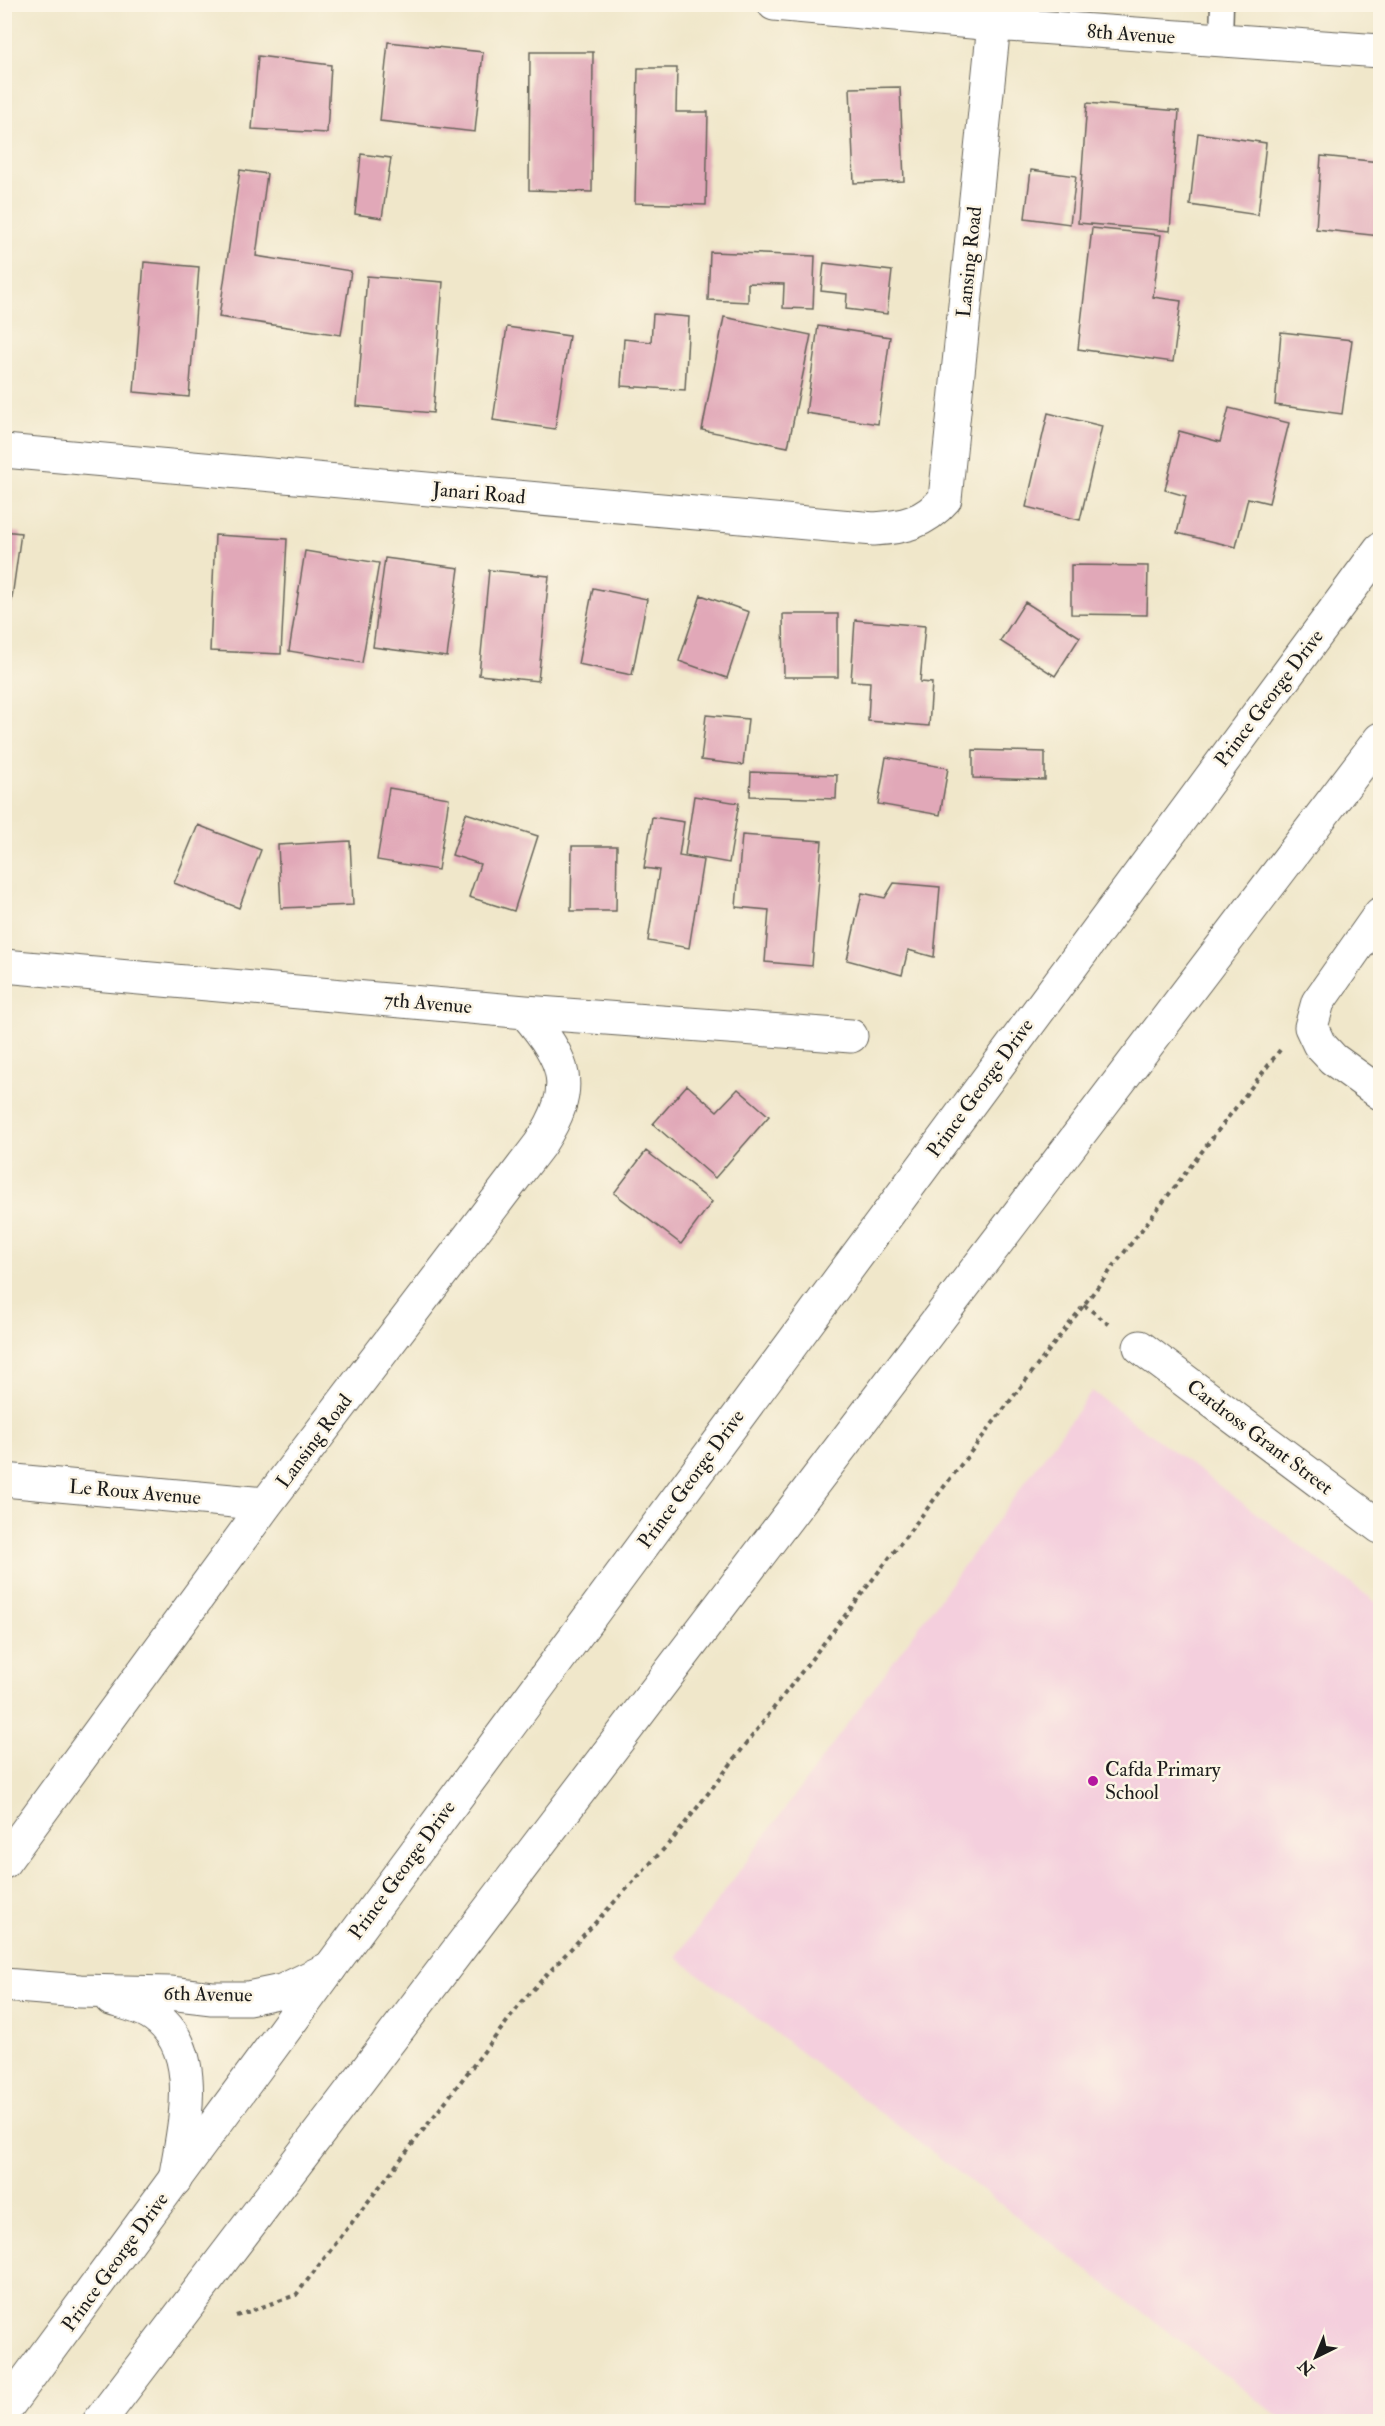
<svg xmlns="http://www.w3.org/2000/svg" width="1385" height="2426" font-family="'IM FELL Double Pica',serif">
	<rect width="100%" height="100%" fill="#fcf5e5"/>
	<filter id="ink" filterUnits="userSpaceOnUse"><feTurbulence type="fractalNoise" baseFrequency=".0167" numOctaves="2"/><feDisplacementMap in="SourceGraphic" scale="12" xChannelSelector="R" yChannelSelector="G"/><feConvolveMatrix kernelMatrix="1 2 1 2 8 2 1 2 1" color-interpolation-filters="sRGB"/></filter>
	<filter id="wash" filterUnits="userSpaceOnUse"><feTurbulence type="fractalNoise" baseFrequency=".008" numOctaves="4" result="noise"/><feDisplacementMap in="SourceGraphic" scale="24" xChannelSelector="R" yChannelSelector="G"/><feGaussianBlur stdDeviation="1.35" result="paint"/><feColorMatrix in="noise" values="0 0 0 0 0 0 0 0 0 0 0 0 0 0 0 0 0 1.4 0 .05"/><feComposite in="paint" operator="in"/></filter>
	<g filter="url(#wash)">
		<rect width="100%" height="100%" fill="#f0e7ca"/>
		<path fill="#f4cfdd" d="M 1092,1391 L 1380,1605 L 1380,2421 L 1285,2421 L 676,1957 Z"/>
		<g id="blocks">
			<path fill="#e1a8b8" d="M 388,42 L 483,52 L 475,132 L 380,121 Z
				M 530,52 L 593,52 L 592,192 L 529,190 Z
				M 258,56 L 331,65 L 327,133 L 252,129 Z
				M 638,68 L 677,68 L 676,112 L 708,112 L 706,205 L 635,203 Z
				M 900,87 L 904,181 L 854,183 L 850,88 Z
				M 1087,103 L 1179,111 L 1170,231 L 1078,223 Z
				M 1198,133 L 1266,143 L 1258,215 L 1190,205 Z
				M 361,154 L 391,158 L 382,218 L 355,214 Z
				M 1321,156 L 1380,162 L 1380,236 L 1316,229 Z
				M 240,170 L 267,174 L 256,256 L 351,271 L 341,335 L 219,317 Z
				M 1031,170 L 1076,176 L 1070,224 L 1025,218 Z
				M 1092,228 L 1161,235 L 1153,297 L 1181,301 L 1173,362 L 1078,349 Z
				M 710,252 L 815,256 L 813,309 L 783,308 L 784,284 L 748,283 L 748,302 L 708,300 Z
				M 144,262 L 199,267 L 189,397 L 134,392 Z
				M 824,263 L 892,271 L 887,314 L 846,309 L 847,294 L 821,291 Z
				M 367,276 L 443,282 L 433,413 L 357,406 Z
				M 653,314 L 689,317 L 685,390 L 621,386 L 624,339 L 651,342 Z
				M 724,317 L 811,335 L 788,447 L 702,430 Z
				M 818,326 L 890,337 L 878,424 L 806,413 Z
				M 507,327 L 569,336 L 555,429 L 493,420 Z
				M 1281,332 L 1352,340 L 1342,414 L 1275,405 Z
				M 1229,408 L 1289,423 L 1269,503 L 1248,498 L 1236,547 L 1177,533 L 1186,496 L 1165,490 L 1179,431 L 1220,442 Z
				M 1048,413 L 1102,426 L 1080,520 L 1026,507 Z
				M 4,531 L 21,533 L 6,641 L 4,641 Z
				M 215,535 L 287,539 L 281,654 L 210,651 Z
				M 305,551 L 379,563 L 362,663 L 289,651 Z
				M 385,558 L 459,568 L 447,657 L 373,647 Z
				M 1071,565 L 1148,566 L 1147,615 L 1071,614 Z
				M 489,570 L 549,576 L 538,681 L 479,675 Z
				M 593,588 L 647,599 L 632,675 L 578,664 Z
				M 701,595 L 749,612 L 727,678 L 679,661 Z
				M 1025,602 L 1080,637 L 1055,676 L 1000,641 Z
				M 783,614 L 838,614 L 838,677 L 784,677 Z
				M 855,620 L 925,626 L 920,682 L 932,683 L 929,726 L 868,721 L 870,682 L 851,681 Z
				M 706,715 L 748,719 L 743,765 L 701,760 Z
				M 973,750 L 1045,752 L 1045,780 L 973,778 Z
				M 886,757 L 948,768 L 940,815 L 878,804 Z
				M 751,772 L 837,775 L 836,799 L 750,796 Z
				M 389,788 L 449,798 L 438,870 L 377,860 Z
				M 694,796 L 739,803 L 729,863 L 685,855 Z
				M 466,813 L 538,836 L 514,911 L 469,897 L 480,864 L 452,855 Z
				M 652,817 L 684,822 L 679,856 L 703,860 L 689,948 L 648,941 L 659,870 L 644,868 Z
				M 198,825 L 261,850 L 239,908 L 174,883 Z
				M 742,835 L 822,841 L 812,966 L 765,962 L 769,910 L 736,907 Z
				M 350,841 L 353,905 L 281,908 L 278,845 Z
				M 572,846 L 617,846 L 616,911 L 571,911 Z
				M 894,883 L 940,887 L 934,957 L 908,950 L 902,975 L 847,960 L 862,893 L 885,898 Z
				M 687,1085 L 717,1111 L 738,1089 L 769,1116 L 715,1178 L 653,1124 Z
				M 646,1151 L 712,1202 L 681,1244 L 614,1193 Z"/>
		</g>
	</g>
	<g filter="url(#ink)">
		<use href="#blocks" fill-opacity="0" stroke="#666359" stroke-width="1.5"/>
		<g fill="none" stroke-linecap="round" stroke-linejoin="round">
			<g stroke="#666359" stroke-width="25">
				<path id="service" d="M 1221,40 L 1222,4"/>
			</g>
			<g stroke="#666359" stroke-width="35">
				<path id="minor" d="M 774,4 L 994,24 L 1380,51
					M 4,451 L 874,529 C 904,527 924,523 945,499 L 994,24
					M 1380,914 L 1318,1002 L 1311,1027 L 1319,1044 L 1333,1059 L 1380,1093
					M 4,966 L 525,1012 L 851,1036
					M 1140,1347 L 1380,1527
					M 4,1480 L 266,1504
					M 4,1862 L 266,1504 L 540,1144 C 577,1087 567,1062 525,1012
					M 4,1985 L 80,1991 L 170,1993 L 212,1998 L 248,1998 L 282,1991 L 330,1968
					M 111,1999 C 124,2003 138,2006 150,2013 C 206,2047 183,2129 175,2180"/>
			</g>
			<g stroke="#666359" stroke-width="35">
				<path id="primary" d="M 4,2411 L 330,1968 L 1380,549
					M 99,2422 L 1380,739"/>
			</g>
			<path stroke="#666359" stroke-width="4" stroke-dasharray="4.5 4.5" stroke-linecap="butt" d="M 1084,1305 L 1110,1325
				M 236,2316 L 296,2295 L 526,1997 L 673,1839 L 1280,1050"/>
			<use href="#service" stroke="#fff" stroke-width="22"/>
			<use href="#minor" stroke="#fff" stroke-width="33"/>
			<use href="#primary" stroke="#fff" stroke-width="33"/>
		</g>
	</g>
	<circle fill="#b5179e" stroke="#fcf5e5" stroke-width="2" cx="1093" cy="1781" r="6"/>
	<g text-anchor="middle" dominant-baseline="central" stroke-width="5" stroke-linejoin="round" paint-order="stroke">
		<g font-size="20" fill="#1c1c1c" stroke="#fcf5e5">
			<text transform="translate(1131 34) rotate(4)">8th Avenue</text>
			<text transform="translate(969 262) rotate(-84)">Lansing Road</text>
			<text transform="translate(479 493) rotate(5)">Janari Road</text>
			<text transform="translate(1269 698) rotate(-53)">Prince George Drive</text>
			<text transform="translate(428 1003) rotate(5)">7th Avenue</text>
			<text transform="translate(980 1088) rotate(-54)">Prince George Drive</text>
			<text transform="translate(1260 1437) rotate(37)">Cardross Grant Street</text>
			<text transform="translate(314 1441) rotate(-53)">Lansing Road</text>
			<text transform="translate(691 1479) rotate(-54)">Prince George Drive</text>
			<text transform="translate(135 1492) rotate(5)">Le Roux Avenue</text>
			<text transform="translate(402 1870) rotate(-54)">Prince George Drive</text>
			<text transform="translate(208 1994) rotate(1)">6th Avenue</text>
			<text transform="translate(115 2262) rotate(-54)">Prince George Drive</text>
		</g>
		<g font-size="20" fill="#1c1c1c" stroke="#fcf5e5" text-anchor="start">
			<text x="1105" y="1769">Cafda Primary<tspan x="1105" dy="23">School</tspan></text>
		</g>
	</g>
	<rect width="1385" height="2426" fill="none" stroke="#fcf5e5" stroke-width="24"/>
	<g transform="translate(1316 2357) rotate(223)" stroke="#fcf5e5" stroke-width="4.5" paint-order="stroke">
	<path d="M0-4.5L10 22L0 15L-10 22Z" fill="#1c1c1c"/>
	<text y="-9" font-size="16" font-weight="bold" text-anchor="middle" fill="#1c1c1c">N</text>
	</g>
</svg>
